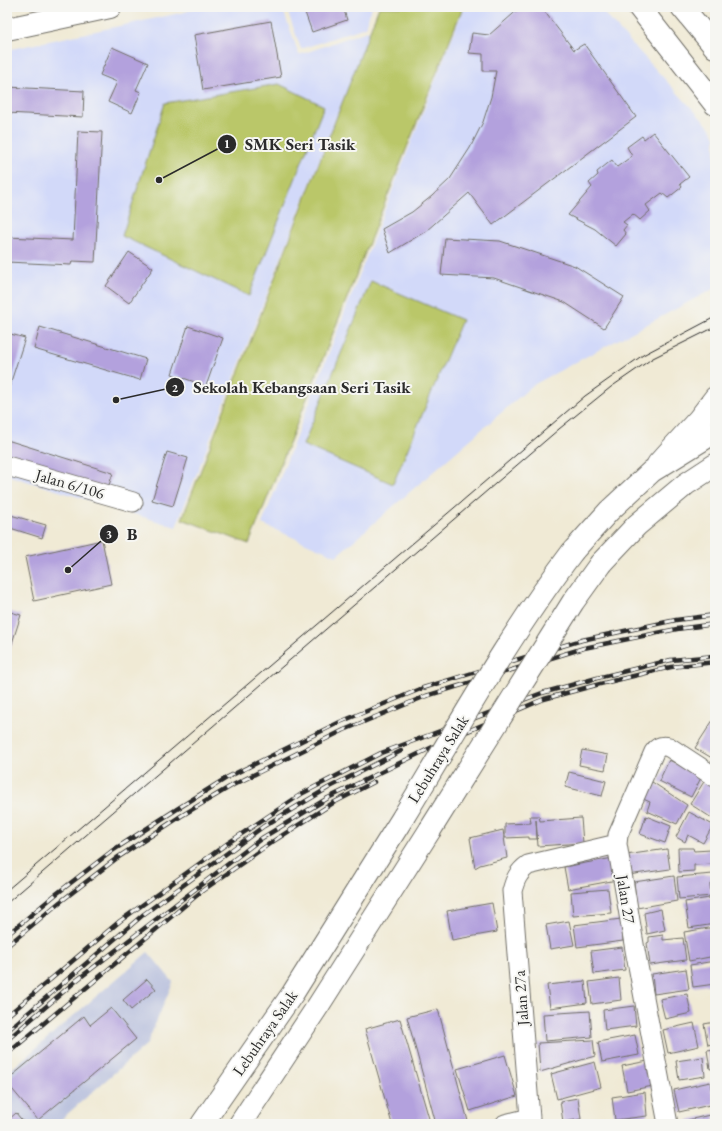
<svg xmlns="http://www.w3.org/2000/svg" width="722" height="1131" font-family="'EB Garamond',serif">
	<rect width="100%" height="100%" fill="#f6f6f2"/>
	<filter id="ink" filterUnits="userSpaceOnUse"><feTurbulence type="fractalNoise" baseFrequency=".025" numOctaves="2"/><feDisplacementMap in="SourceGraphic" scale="8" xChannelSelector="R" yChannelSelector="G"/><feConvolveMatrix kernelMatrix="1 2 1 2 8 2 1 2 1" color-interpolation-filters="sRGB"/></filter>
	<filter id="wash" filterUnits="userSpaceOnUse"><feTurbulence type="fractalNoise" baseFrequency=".012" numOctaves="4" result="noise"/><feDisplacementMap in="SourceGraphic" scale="16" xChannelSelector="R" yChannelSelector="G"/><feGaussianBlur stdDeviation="0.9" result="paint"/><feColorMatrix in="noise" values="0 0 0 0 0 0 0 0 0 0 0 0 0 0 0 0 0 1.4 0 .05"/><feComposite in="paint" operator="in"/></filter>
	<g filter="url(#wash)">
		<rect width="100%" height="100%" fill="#f0ead5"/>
		<path fill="#d2d9f9" d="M 198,7 L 282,7 L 299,55 L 370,30 L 176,527 L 7,475 L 7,50 L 185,12 Z
			M 286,7 L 372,7 L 365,27 L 301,49 Z
			M 464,7 L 598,7 L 711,129 L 715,137 L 715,288 L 533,385 L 336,556 L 262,524 Z"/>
		<path fill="#bcc3de" d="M 148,952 L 173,982 L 147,1044 L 56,1124 L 7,1124 L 7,1073 Z"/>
		<path fill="#bac769" stroke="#72794a" d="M 379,7 L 463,7 L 249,544 L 182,519 Z
			M 279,84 L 324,106 L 249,296 L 122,236 L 165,103 Z
			M 371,281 L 462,320 L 393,484 L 303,445 Z"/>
		<g id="blocks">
			<path fill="#b3a1dd" d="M 303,7 L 343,7 L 347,20 L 312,32 Z
				M 521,7 L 541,7 L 574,50 L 584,44 L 636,117 L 493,225 L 469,193 L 426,231 L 390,253 L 382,229 L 412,212 L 432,196 L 450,179 L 470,148 L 483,122 L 491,97 L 496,71 L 483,71 L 483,54 L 469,53 L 472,33 L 489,35 Z
				M 271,21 L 281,77 L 203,90 L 194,35 Z
				M 112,47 L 148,63 L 136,90 L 141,92 L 132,113 L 108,102 L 117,82 L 100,75 Z
				M 7,87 L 84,91 L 83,117 L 7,113 Z
				M 78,131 L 102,132 L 95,262 L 72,261 L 71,265 L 7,262 L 7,237 L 73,240 Z
				M 653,132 L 689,177 L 680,184 L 682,187 L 668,198 L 662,193 L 646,205 L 650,211 L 640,220 L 633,214 L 623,222 L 627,225 L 623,230 L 626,234 L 616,246 L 595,229 L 568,215 L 592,187 L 589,183 L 598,175 L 597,172 L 612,160 L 617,167 L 632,156 L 627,147 L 642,136 L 644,139 Z
				M 445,238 L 500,241 L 575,266 L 624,297 L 604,328 L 564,302 L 494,278 L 441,275 Z
				M 129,252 L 153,268 L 129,303 L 106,286 Z
				M 188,326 L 223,338 L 206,386 L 172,374 Z
				M 40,327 L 146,359 L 140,380 L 34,349 Z
				M 7,333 L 25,338 L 7,394 Z
				M 7,440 L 113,473 L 106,494 L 7,464 Z
				M 167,452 L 188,458 L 173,506 L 152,500 Z
				M 7,514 L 46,525 L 42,538 L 7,527 Z
				M 102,540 L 111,584 L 34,601 L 25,557 Z
				M 7,611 L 21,615 L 7,659 Z
				M 715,717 L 715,754 L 712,758 L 695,748 Z
				M 582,750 L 608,755 L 605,770 L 579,765 Z
				M 669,760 L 702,776 L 691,797 L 659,781 Z
				M 569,772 L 606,781 L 602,796 L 565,787 Z
				M 649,780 L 687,805 L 677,824 L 647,811 L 650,802 L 641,798 Z
				M 705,780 L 715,786 L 715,820 L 690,804 Z
				M 689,812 L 713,825 L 703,843 L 688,835 L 685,842 L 676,837 Z
				M 530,816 L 539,816 L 540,821 L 581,818 L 583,843 L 538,846 L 536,820 L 537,839 L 529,839 L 529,837 L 505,838 L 505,824 L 531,823 Z
				M 646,816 L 671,826 L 665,843 L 640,834 Z
				M 503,830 L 507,858 L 480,865 L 475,868 L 470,838 Z
				M 678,848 L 693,848 L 694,851 L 711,850 L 713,864 L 694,865 L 694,871 L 679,872 Z
				M 667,849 L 670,869 L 628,875 L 626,855 Z
				M 613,858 L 617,880 L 568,889 L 564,867 Z
				M 713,874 L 714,883 L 710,884 L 711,896 L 679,899 L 677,877 Z
				M 674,876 L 677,901 L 637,908 L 634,882 Z
				M 608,889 L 611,913 L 573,916 L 571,892 Z
				M 715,897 L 715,924 L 689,928 L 685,902 Z
				M 492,903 L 497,932 L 452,940 L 447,911 Z
				M 661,909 L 665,930 L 647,934 L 644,913 Z
				M 621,919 L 623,941 L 577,947 L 574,925 Z
				M 569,921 L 574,945 L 550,949 L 546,925 Z
				M 715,927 L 715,956 L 689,961 L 684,932 Z
				M 663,935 L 663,940 L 683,938 L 686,960 L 650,965 L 647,943 L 649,942 L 649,937 Z
				M 622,947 L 625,970 L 594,974 L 591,951 Z
				M 715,961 L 715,984 L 693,987 L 690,965 Z
				M 686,969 L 689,989 L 654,994 L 652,974 Z
				M 619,978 L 621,1000 L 592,1004 L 589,982 Z
				M 147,979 L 156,989 L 131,1010 L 123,1000 Z
				M 585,981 L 587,1003 L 550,1008 L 547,985 Z
				M 687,994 L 691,1013 L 665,1019 L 660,999 Z
				M 634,1006 L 636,1026 L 605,1030 L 603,1010 Z
				M 111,1008 L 136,1039 L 38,1120 L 7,1083 L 7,1080 L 84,1016 L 90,1025 Z
				M 438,1009 L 468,1121 L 458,1124 L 436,1124 L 407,1017 Z
				M 590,1011 L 592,1037 L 545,1041 L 543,1014 Z
				M 400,1019 L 430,1122 L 424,1124 L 392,1124 L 365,1029 Z
				M 715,1022 L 715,1043 L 708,1045 L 704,1024 Z
				M 694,1023 L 699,1046 L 668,1053 L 663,1030 Z
				M 635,1035 L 639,1055 L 602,1062 L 598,1042 Z
				M 593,1040 L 595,1056 L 540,1072 L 538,1043 Z
				M 715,1049 L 715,1068 L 710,1069 L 707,1050 Z
				M 505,1055 L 517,1096 L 470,1111 L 457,1069 Z
				M 703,1057 L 705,1076 L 679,1080 L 676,1061 Z
				M 648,1061 L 653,1086 L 627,1091 L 622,1066 Z
				M 595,1062 L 601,1087 L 557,1099 L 551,1074 Z
				M 710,1082 L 714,1104 L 679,1112 L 674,1090 Z
				M 645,1092 L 647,1116 L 615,1120 L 612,1097 Z
				M 578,1098 L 581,1119 L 563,1122 L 560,1101 Z
				M 16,1113 L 25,1124 L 7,1124 L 7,1121 Z
				M 714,1114 L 715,1124 L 689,1124 L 688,1120 Z
				M 656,1121 L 656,1124 L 643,1124 L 643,1123 Z"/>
		</g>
	</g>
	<g filter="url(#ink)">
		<use href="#blocks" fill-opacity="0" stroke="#706e66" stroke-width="1"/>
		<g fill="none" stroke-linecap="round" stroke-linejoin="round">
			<g stroke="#706e66" stroke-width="21">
				<path id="minor" d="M 7,466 L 133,502
					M 530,1118 L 512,891 C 515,880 518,872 528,865 L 617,844
					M 505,1124 L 530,1118
					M 668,1124 L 635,950 L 617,844 L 618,835 L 654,752 C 658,746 662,745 669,747 L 715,777"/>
			</g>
			<g stroke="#706e66" stroke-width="24">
				<path id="major" d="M 639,7 L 715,104
					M 682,7 L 715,47
					M 7,29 L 110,7
					M 658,464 L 699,419 L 715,398"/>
			</g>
			<g stroke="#706e66" stroke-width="24">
				<path id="highway" d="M 573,551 L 609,511 L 652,471 L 715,432
					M 601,563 L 637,525 L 686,484 L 715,465
					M 202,1124 L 293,993 L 404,816
					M 240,1124 L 318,1006 L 430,830"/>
			</g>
			<use href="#minor" stroke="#fff" stroke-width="19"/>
			<use href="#major" stroke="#fff" stroke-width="22"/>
			<use href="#highway" stroke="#fff" stroke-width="22"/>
			<path stroke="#2b2b2b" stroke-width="1" d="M 7,890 L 585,396 L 643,355 L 715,317
				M 7,903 L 559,429 L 611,387 L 653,358 L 715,327"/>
			<g stroke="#2b2b2b" stroke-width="4.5">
				<path id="rail" d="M 7,935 L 55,895 L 112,851 L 177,809 L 228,777 L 340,722 L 423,688 L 582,640 L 676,620 L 715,615
					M 7,946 L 60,902 L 117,858 L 181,816 L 233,785 L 344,730 L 426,696 L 584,648 L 677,629 L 715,624
					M 7,1016 L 120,921 L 228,843 L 303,793 L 381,753 L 542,693 L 597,678 L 671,660 L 715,656
					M 7,1031 L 144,914 L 264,826 L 328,788 L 401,751
					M 7,1040 L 77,980 L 262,838 L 328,798 L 449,739 L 544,699 L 600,684 L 671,667 L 715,662
					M 7,1054 L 202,891 L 272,842 L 333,803 L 374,782"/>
			</g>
			<use href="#rail" stroke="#f6f6f2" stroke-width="3" stroke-dasharray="9" stroke-linecap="butt"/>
			<g stroke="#706e66" stroke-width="24" stroke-linecap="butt">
				<path id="highway-bridge" d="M 404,816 C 458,727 510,634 573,551
					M 430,830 L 573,602 L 601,563"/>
			</g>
			<use href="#highway-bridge" stroke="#fff" stroke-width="22"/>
		</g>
	</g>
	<g text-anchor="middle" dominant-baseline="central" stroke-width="4" stroke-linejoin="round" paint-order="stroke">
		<g font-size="16" fill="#2b2b2b" stroke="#f6f6f2">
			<text transform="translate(70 484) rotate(16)">Jalan 6/106</text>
			<text transform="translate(438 759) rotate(-58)">Lebuhraya Salak</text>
			<text transform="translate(626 899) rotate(81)">Jalan 27</text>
			<text transform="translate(521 998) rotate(-94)">Jalan 27a</text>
			<text transform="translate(265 1033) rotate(-55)">Lebuhraya Salak</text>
		</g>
	</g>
	<path fill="none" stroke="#2b2b2b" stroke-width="1.5" d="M159 180L227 144M116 400L175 387M68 570L109 534"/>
	<g fill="#2b2b2b" stroke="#f6f6f2" stroke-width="1.5">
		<circle cx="159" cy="180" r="4"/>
		<circle cx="116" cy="400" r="4"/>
		<circle cx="68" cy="570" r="4"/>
		<circle cx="227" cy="144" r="10"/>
		<circle cx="175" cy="387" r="10"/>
		<circle cx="109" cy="534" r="10"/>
	</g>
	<g font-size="12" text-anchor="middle" font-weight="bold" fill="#fff">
		<text x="227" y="148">1</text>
		<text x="175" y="392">2</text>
		<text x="109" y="538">3</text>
	</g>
	<g font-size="17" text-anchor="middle" font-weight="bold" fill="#2b2b2b" stroke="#f6f6f2" stroke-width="4" stroke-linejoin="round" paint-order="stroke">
		<text x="300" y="150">SMK Seri Tasik</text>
		<text x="302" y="393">Sekolah Kebangsaan Seri Tasik</text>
		<text x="132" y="540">B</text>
	</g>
	<rect width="722" height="1131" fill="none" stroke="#f6f6f2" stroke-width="24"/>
</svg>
